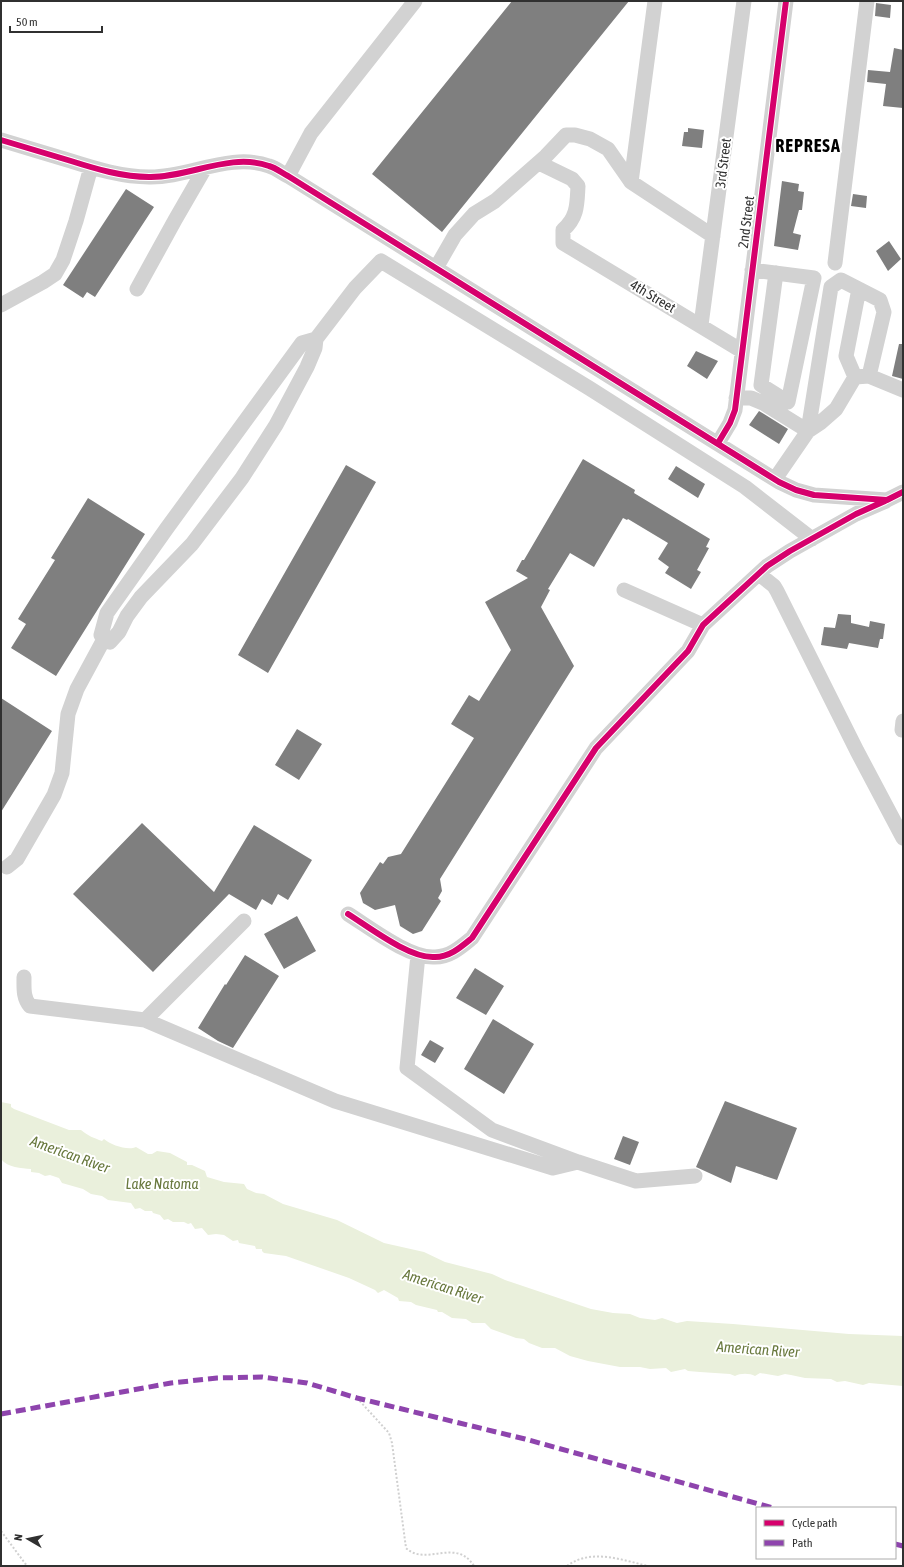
<svg xmlns="http://www.w3.org/2000/svg" width="904" height="1567" font-family="'Asap Condensed',sans-serif">
	<rect width="100%" height="100%" fill="#fff"/>
	<path fill="#eaf0dc" d="M 1,1102 L 11,1104 L 11,1107 L 14,1109 L 69,1130 L 81,1130 C 88,1136 94,1138 102,1141 L 104,1139 C 111,1145 128,1151 136,1147 L 148,1154 L 152,1154 L 157,1151 L 170,1153 L 187,1162 L 187,1165 L 192,1165 L 205,1171 L 207,1177 L 224,1182 L 244,1184 L 247,1189 L 256,1193 L 264,1194 L 283,1204 L 337,1220 L 384,1243 L 424,1252 L 445,1262 L 492,1274 L 505,1280 L 591,1309 L 613,1313 L 630,1314 L 640,1318 L 655,1320 L 662,1318 L 677,1323 L 687,1321 L 733,1324 L 849,1334 L 903,1336 L 903,1386 L 869,1383 L 863,1385 L 845,1381 L 837,1382 L 831,1379 L 805,1378 L 791,1375 L 785,1374 L 778,1376 L 760,1373 L 755,1376 C 750,1373 740,1373 735,1376 L 730,1374 L 700,1372 L 688,1371 L 685,1369 L 671,1372 L 666,1368 L 650,1369 L 640,1367 L 620,1367 L 588,1361 L 570,1356 L 555,1348 L 542,1348 L 529,1343 L 524,1339 L 516,1338 L 491,1329 L 485,1323 L 472,1323 L 466,1319 L 452,1318 L 442,1312 L 438,1312 L 437,1310 L 416,1305 L 411,1302 L 399,1301 L 398,1298 L 384,1290 L 378,1293 L 375,1290 L 349,1278 L 286,1256 L 264,1253 L 262,1251 L 262,1249 L 256,1249 L 255,1246 L 239,1243 L 238,1240 L 233,1241 L 224,1235 L 216,1234 L 208,1235 L 202,1228 L 195,1229 L 191,1223 L 188,1224 L 184,1222 L 173,1222 L 168,1219 L 164,1220 L 160,1215 L 153,1213 L 152,1211 L 145,1211 L 140,1208 L 135,1209 L 131,1203 L 108,1200 L 102,1196 L 91,1194 L 83,1189 L 62,1183 L 59,1178 L 50,1175 L 45,1176 L 39,1173 L 31,1172 L 31,1169 C 21,1168 8,1168 1,1159 Z"/>
	<path fill="#7f7f7f" d="M 512,1 L 629,1 L 442,232 L 372,174 Z
		M 876,3 L 891,5 L 890,18 L 875,16 Z
		M 894,48 L 903,50 L 903,108 L 883,106 L 886,84 L 867,82 L 868,70 L 890,72 Z
		M 688,128 L 704,130 L 702,148 L 682,146 L 684,132 L 688,132 Z
		M 782,181 L 799,184 L 798,191 L 804,192 L 802,210 L 799,210 L 793,233 L 801,235 L 798,250 L 774,246 Z
		M 126,189 L 154,207 L 95,297 L 87,292 L 83,298 L 63,285 Z
		M 853,194 L 867,196 L 866,208 L 851,206 Z
		M 889,241 L 901,259 L 888,271 L 876,251 Z
		M 899,344 L 903,344 L 903,379 L 892,376 Z
		M 696,351 L 718,361 L 707,379 L 687,366 Z
		M 759,411 L 788,429 L 779,444 L 749,425 Z
		M 583,459 L 635,490 L 634,493 L 710,539 L 706,547 L 709,548 L 697,570 L 701,572 L 691,589 L 665,573 L 669,567 L 658,559 L 668,543 L 628,519 L 627,520 L 623,518 L 594,567 L 570,553 L 548,589 L 550,590 L 541,607 L 574,666 L 440,879 L 442,891 L 438,898 L 441,901 L 422,931 L 413,934 L 400,926 L 395,905 L 375,910 L 363,903 L 360,893 L 380,862 L 383,864 L 388,857 L 401,854 L 474,738 L 451,724 L 469,695 L 479,701 L 511,650 L 485,602 L 528,578 L 516,571 L 522,560 L 524,560 Z
		M 346,465 L 376,482 L 268,673 L 238,655 Z
		M 676,466 L 705,484 L 698,498 L 668,479 Z
		M 88,498 L 145,534 L 56,676 L 11,648 L 26,624 L 18,619 L 55,560 L 51,558 Z
		M 838,614 L 851,615 L 851,623 L 869,627 L 870,621 L 885,624 L 883,639 L 880,639 L 878,648 L 849,643 L 847,649 L 821,645 L 824,627 L 835,628 Z
		M 1,698 L 52,731 L 1,812 Z
		M 297,729 L 322,744 L 299,780 L 275,765 Z
		M 142,823 L 214,892 L 254,825 L 312,860 L 288,900 L 278,894 L 272,905 L 262,899 L 256,910 L 229,894 L 153,972 L 73,894 Z
		M 297,916 L 316,951 L 284,969 L 264,934 Z
		M 245,955 L 279,976 L 233,1048 L 218,1041 L 198,1028 L 225,984 L 226,985 Z
		M 475,968 L 504,986 L 486,1015 L 456,998 Z
		M 493,1019 L 534,1044 L 504,1094 L 464,1069 Z
		M 430,1040 L 444,1048 L 435,1063 L 421,1055 Z
		M 725,1101 L 797,1128 L 777,1180 L 736,1166 L 731,1183 L 696,1167 Z
		M 623,1136 L 639,1142 L 630,1165 L 614,1159 Z"/>
	<g fill="none" stroke-linecap="round" stroke-linejoin="round">
		<path stroke="#d0d0d0" stroke-width="2" stroke-dasharray="2 2" stroke-linecap="butt" d="M 357,1398 L 389,1433 L 392,1443 L 406,1548 C 426,1567 456,1537 474,1566
			M 1,1531 L 27,1566
			M 567,1566 C 591,1548 622,1560 648,1566"/>
		<path stroke="#d2d2d2" stroke-width="15" d="M 655,1 L 631,182 L 713,236
			M 1,140 C 24,147 48,154 71,161 C 96,169 123,177 149,177 C 188,178 230,152 269,166 C 276,168 282,173 288,176 L 779,482 L 796,490 L 814,495 L 887,500 L 903,492
			M 539,163 L 572,179 L 578,186 C 577,203 578,217 563,230 L 563,243 L 742,351
			M 288,176 L 311,133 L 415,1
			M 835,263 L 867,1
			M 436,268 L 455,235 L 474,214 L 495,201 L 546,156 L 566,135 L 575,135 L 590,139 L 608,149 L 631,182
			M 752,270 L 814,278 L 788,402 L 761,385 L 776,273
			M 137,289 L 175,220 L 205,168
			M 1,305 L 43,282 L 55,274 L 63,260 L 76,221 L 91,167
			M 701,325 L 744,1
			M 316,339 L 302,343 L 167,528 L 107,613 L 101,635 L 103,639 L 110,642 L 119,632 L 127,616 L 141,597 L 192,544 L 242,478 L 276,425 L 307,367 L 315,348 L 316,339 L 355,288 L 381,261 L 589,388 L 745,487 L 812,539
			M 855,377 L 846,356 L 859,289
			M 736,398 L 751,398 L 763,403 L 808,431
			M 808,431 L 820,423 L 836,409 L 855,377 L 869,376 L 903,390
			M 718,443 L 730,423 L 735,410 L 786,1
			M 775,479 L 808,431 L 831,287 L 841,280 L 880,300 L 884,312 L 869,376
			M 759,574 L 774,586 L 777,591 L 857,751 L 903,838
			M 624,590 L 703,625
			M 903,721 L 902,730 L 903,730
			M 7,867 L 17,859 L 54,795 L 62,773 L 68,714 L 77,689 L 104,639
			M 348,914 C 369,927 410,959 435,957 C 450,957 461,947 472,938 L 596,748 L 688,651 L 703,625 L 767,566 L 790,551 L 856,514 L 886,501
			M 418,955 L 407,1068 L 492,1130 L 578,1162 L 636,1181 L 695,1176
			M 24,977 C 24,988 23,998 30,1006 L 145,1020 L 335,1101 L 553,1168 L 578,1162
			M 145,1020 L 244,921"/>
		<path stroke="#8e44ad" stroke-width="5" stroke-dasharray="10 5" stroke-linecap="butt" d="M 1,1414 L 171,1383 L 217,1378 L 262,1377 L 307,1383 L 357,1398 L 525,1439 L 773,1508
			M 895,1544 L 903,1546"/>
		<g stroke="#fff" stroke-width="8">
			<path id="cycleway" d="M 1,140 C 24,147 48,154 71,161 C 96,169 123,177 149,177 C 188,178 230,152 269,166 C 276,168 282,173 288,176 L 779,482 L 796,490 L 814,495 L 887,500 L 903,492
				M 718,443 L 730,423 L 735,410 L 786,1
				M 348,914 C 369,927 410,959 435,957 C 450,957 461,947 472,938 L 596,748 L 688,651 L 703,625 L 767,566 L 790,551 L 856,514 L 885,501"/>
		</g>
		<use href="#cycleway" stroke="#d6006c" stroke-width="6"/>
	</g>
	<g text-anchor="middle" dominant-baseline="central" stroke-width="4" stroke-linejoin="round" paint-order="stroke">
		<g font-size="14" fill="#303030" stroke="#fff">
			<text transform="translate(723 163) rotate(-83)">3rd Street</text>
			<text transform="translate(746 222) rotate(-83)">2nd Street</text>
			<text transform="translate(653 296) rotate(31)">4th Street</text>
		</g>
		<g font-size="15" font-style="italic" fill="#68783d" stroke="#fff">
			<text transform="translate(70 1154) rotate(20)">American River</text>
			<text x="162" y="1183">Lake Natoma</text>
			<text transform="translate(443 1286) rotate(18)">American River</text>
			<text transform="translate(758 1349) rotate(4)">American River</text>
		</g>
		<g font-size="18" font-weight="bold" letter-spacing="1" fill="#000" stroke="#fff">
			<text x="808" y="145">REPRESA</text>
		</g>
	</g>
	<rect width="904" height="1567" fill="none" stroke="#303030" stroke-width="4"/>
	<rect x="756" y="1507" width="140" height="52" fill="#ffffff" stroke="#acacac"/>
	<rect x="764" y="1520" width="20" height="6" fill="#d6006c" stroke="#acacac"/>
	<text x="792" y="1527" font-size="12" fill="#303030">Cycle path</text>
	<rect x="764" y="1540" width="20" height="6" fill="#8e44ad" stroke="#acacac"/>
	<text x="792" y="1547" font-size="12" fill="#303030">Path</text>
	<g transform="translate(28 1539) rotate(279)" stroke="#ffffff" stroke-width="3" paint-order="stroke">
	<path d="M0-3L7 15L0 10L-7 15Z" fill="#303030"/>
	<text y="-6" font-size="11" font-weight="bold" text-anchor="middle" fill="#303030">N</text>
	</g>
	<path d="M10 26v6h92v-6" fill="none" stroke="#303030" stroke-width="2"/>
	<text x="16" y="26" font-size="12" fill="#303030" stroke="#ffffff" stroke-width="3" paint-order="stroke">50 m</text>
</svg>
